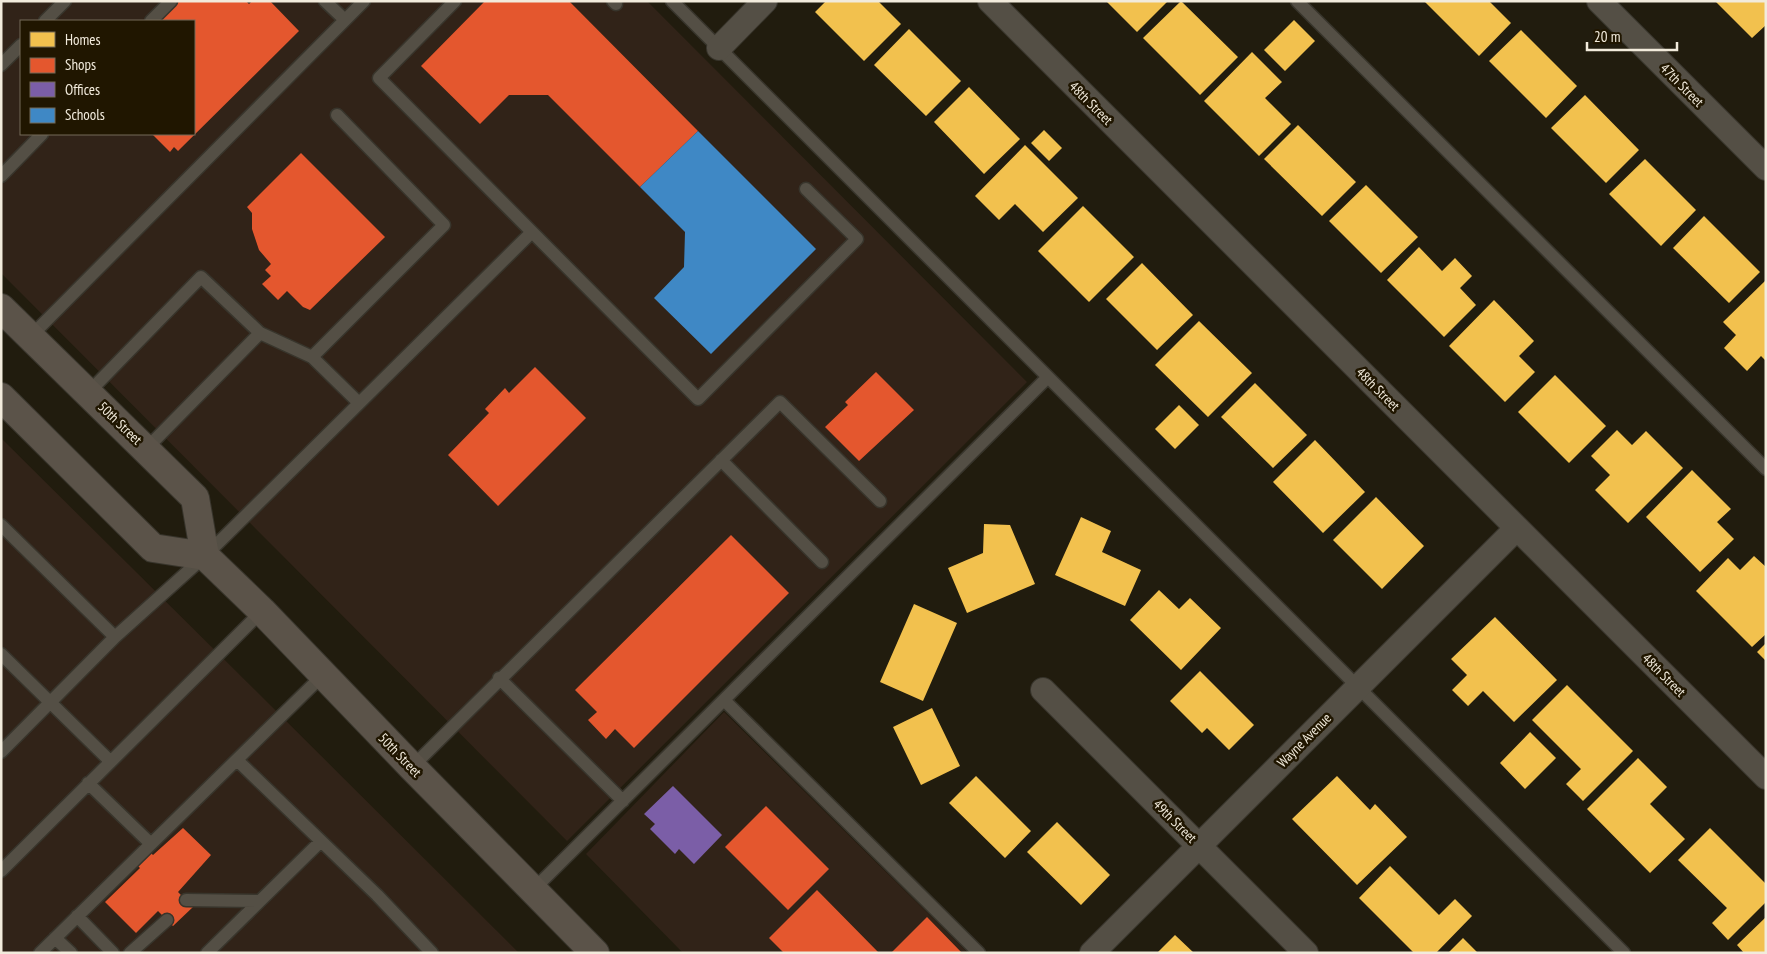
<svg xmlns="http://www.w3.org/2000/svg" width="1767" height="954" font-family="'PT Sans Narrow',sans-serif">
	<rect width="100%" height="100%" fill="#211c0e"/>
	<path fill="#312318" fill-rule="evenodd" d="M 1,1 L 647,1 L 1027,382 L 567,841 L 1,273 ZM 21,21 L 194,21 L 194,134 L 21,134 Z
		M 1,438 L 254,689 L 519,953 L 1,953 Z
		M 724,712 L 968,953 L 683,953 L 586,854 Z"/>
	<path fill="#f2c14e" d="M 826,1 L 878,1 L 901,24 L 864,61 L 815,12 Z
		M 1106,1 L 1168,1 L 1137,32 Z
		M 1181,1 L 1238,57 L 1200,95 L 1143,38 Z
		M 1424,1 L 1489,1 L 1511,23 L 1479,56 Z
		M 1715,1 L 1766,1 L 1766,25 L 1752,38 Z
		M 1294,20 L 1315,41 L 1285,71 L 1264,50 Z
		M 909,29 L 961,81 L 926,116 L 874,65 Z
		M 1521,30 L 1577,86 L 1546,118 L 1489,61 Z
		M 1252,52 L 1282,82 L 1265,98 L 1291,124 L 1259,156 L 1204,101 Z
		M 969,87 L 1020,139 L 984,174 L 934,122 Z
		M 1585,95 L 1639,150 L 1606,183 L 1551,128 Z
		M 1298,125 L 1356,182 L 1322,216 L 1264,159 Z
		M 1044,130 L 1062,148 L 1049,161 L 1031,143 Z
		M 1025,145 L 1078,198 L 1043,232 L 1015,204 L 999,220 L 975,196 Z
		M 1645,159 L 1696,210 L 1661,246 L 1609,194 Z
		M 1366,185 L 1418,237 L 1381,273 L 1329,221 Z
		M 1083,206 L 1134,257 L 1089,302 L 1038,251 Z
		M 1704,216 L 1760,272 L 1729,303 L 1673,248 Z
		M 1419,247 L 1442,271 L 1455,258 L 1472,276 L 1460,288 L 1476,305 L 1444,337 L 1387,280 Z
		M 1142,263 L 1193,315 L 1157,350 L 1106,299 Z
		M 1766,280 L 1766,361 L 1761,356 L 1747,371 L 1724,348 L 1736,335 L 1723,322 Z
		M 1494,300 L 1534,341 L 1519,356 L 1535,372 L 1505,402 L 1449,346 Z
		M 1199,321 L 1252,373 L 1208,417 L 1155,365 Z
		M 1555,375 L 1606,426 L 1569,463 L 1518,412 Z
		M 1255,383 L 1307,435 L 1273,468 L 1221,417 Z
		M 1179,405 L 1199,425 L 1175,449 L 1155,429 Z
		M 1617,430 L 1632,445 L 1646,431 L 1683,468 L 1628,523 L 1595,490 L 1610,475 L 1591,456 Z
		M 1315,440 L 1365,492 L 1323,533 L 1273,482 Z
		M 1692,470 L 1731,509 L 1717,522 L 1734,539 L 1700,572 L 1646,517 Z
		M 1376,497 L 1424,546 L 1382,589 L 1333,540 Z
		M 1081,517 L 1111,531 L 1102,552 L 1141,570 L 1125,606 L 1055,575 Z
		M 984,524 L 1010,525 L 1035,584 L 967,613 L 948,568 L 983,553 Z
		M 1754,556 L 1766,567 L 1766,634 L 1752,647 L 1696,591 L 1728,558 L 1740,570 Z
		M 1159,590 L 1179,609 L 1190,598 L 1221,628 L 1181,670 L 1130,620 Z
		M 914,604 L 957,623 L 923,701 L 880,682 Z
		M 1495,617 L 1557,680 L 1514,722 L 1483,691 L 1468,706 L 1452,690 L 1467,675 L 1451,659 Z
		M 1766,643 L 1766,661 L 1757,652 Z
		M 1200,671 L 1254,725 L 1229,750 L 1207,728 L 1202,733 L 1170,701 Z
		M 1567,685 L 1633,751 L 1583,801 L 1566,784 L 1581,769 L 1532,720 Z
		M 932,708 L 960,766 L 921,785 L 893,727 Z
		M 1530,732 L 1556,758 L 1525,789 L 1500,763 Z
		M 1638,758 L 1667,787 L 1650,804 L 1685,839 L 1650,873 L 1587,809 Z
		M 976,776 L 1031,831 L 1005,858 L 949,803 Z
		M 1337,776 L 1370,810 L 1375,804 L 1407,837 L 1357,885 L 1292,819 Z
		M 1057,822 L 1110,875 L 1081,905 L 1027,852 Z
		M 1710,828 L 1766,884 L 1766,902 L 1728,940 L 1712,923 L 1727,908 L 1678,860 Z
		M 1390,866 L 1439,915 L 1455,899 L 1472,916 L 1436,953 L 1414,953 L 1359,898 Z
		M 1766,917 L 1766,953 L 1744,953 L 1737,945 Z
		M 1175,935 L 1194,953 L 1157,953 Z
		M 1463,938 L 1478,953 L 1448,953 Z"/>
	<path fill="#e4572e" d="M 176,1 L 246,1 L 249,4 L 252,1 L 270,1 L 299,31 L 178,151 L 174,147 L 170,152 L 152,134 L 194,134 L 194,21 L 156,21 Z
		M 485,1 L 569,1 L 698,131 L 640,187 L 548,95 L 509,95 L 480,124 L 421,66 Z
		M 301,153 L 385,237 L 310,310 L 303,307 L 287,291 L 278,300 L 262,284 L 271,276 L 265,270 L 271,264 L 259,250 L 252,229 L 252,213 L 247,207 Z
		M 535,367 L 586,418 L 498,506 L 448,455 L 489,413 L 485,409 L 505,388 L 509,393 Z
		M 876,372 L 914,410 L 859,461 L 825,427 L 848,405 L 845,402 Z
		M 731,535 L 789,593 L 634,748 L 615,729 L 606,739 L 588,720 L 597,712 L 575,690 Z
		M 766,806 L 829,869 L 788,910 L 725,847 Z
		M 183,828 L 211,855 L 178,892 L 193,907 L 173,926 L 158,911 L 136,933 L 105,902 L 140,868 L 137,865 L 150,852 L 153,855 Z
		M 817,890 L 879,953 L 784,953 L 769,938 Z
		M 927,917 L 962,953 L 891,953 Z"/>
	<path fill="#7b5ea7" d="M 673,786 L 722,835 L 694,864 L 679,849 L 675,854 L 650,829 L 655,824 L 644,814 Z"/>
	<path fill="#3f88c5" d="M 698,131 L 816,249 L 711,354 L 654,298 L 684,267 L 685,232 L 640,187 Z"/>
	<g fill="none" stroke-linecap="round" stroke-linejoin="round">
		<g stroke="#38352c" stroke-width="15">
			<path id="lane" d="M 325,1 L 345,20
				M 455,1 L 379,78 L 698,399 L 857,239 L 806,189
				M 613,1 L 616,4
				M 672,1 L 1624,953
				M 1297,1 L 1766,469
				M 45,21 L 65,1
				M 151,21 L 171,1
				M 1,65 L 21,45
				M 1,176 L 42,134
				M 260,333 L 312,357 L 359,403
				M 30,337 L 364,1
				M 312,357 L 444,225 L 337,115
				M 88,393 L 201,277 L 260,333 L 146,449
				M 721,460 L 822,562
				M 1,525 L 115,637
				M 1,654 L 110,761
				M 499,678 L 623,801
				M 724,700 L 979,953
				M 1,752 L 115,637 L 205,556 L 532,232
				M 237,760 L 377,895 L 432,953
				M 412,767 L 780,402 L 880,501
				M 88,783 L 151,844
				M 1,871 L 262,611
				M 533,890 L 1048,377
				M 186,900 L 260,901
				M 77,916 L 113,953
				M 55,938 L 71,953
				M 40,953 L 323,675
				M 130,953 L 167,920
				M 207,953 L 320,842"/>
		</g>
		<g stroke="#38352c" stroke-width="26">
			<path id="street" d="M 990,1 L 1766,777
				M 1599,1 L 1766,168
				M 719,48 L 765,1
				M 1043,690 L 1306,953
				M 1092,953 L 1517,528"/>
		</g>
		<g stroke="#38352c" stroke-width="30">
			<path id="secondary" d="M 1,308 L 195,498 L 205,556
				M 1,397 L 153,548 L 205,556 L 262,611 L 412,767 L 595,953"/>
		</g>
		<use href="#lane" stroke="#544f45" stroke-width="12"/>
		<use href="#street" stroke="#544f45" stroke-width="24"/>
		<use href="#secondary" stroke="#5b5349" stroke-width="28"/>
	</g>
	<g text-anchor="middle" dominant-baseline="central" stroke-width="5" stroke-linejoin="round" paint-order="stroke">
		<g font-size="14" fill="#f2ebdc" stroke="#201600">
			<text transform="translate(1682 85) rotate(45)">47th Street</text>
			<text transform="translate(1091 103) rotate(45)">48th Street</text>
			<text transform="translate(1378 389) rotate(45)">48th Street</text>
			<text transform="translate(120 423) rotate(44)">50th Street</text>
			<text transform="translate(1664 675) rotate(45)">48th Street</text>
			<text transform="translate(1304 740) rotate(-45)">Wayne Avenue</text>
			<text transform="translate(400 755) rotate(46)">50th Street</text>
			<text transform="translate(1175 821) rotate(45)">49th Street</text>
		</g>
	</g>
	<rect width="1767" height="954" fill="none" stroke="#f2ebdc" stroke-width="5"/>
	<rect x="20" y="20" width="175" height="115" fill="#201600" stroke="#746b58"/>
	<rect x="30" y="32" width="25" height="15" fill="#f2c14e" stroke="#746b58"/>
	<text x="65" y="45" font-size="15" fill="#f2ebdc">Homes</text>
	<rect x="30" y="58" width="25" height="15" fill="#e4572e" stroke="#746b58"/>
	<text x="65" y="70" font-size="15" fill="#f2ebdc">Shops</text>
	<rect x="30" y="82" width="25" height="15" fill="#7b5ea7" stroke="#746b58"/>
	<text x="65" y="95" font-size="15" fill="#f2ebdc">Offices</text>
	<rect x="30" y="108" width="25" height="15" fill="#3f88c5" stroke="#746b58"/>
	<text x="65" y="120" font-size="15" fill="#f2ebdc">Schools</text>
	<path d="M1587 42v8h90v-8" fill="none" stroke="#f2ebdc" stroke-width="2.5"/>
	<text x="1594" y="42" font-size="15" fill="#f2ebdc" stroke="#201600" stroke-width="4" paint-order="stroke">20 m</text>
</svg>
